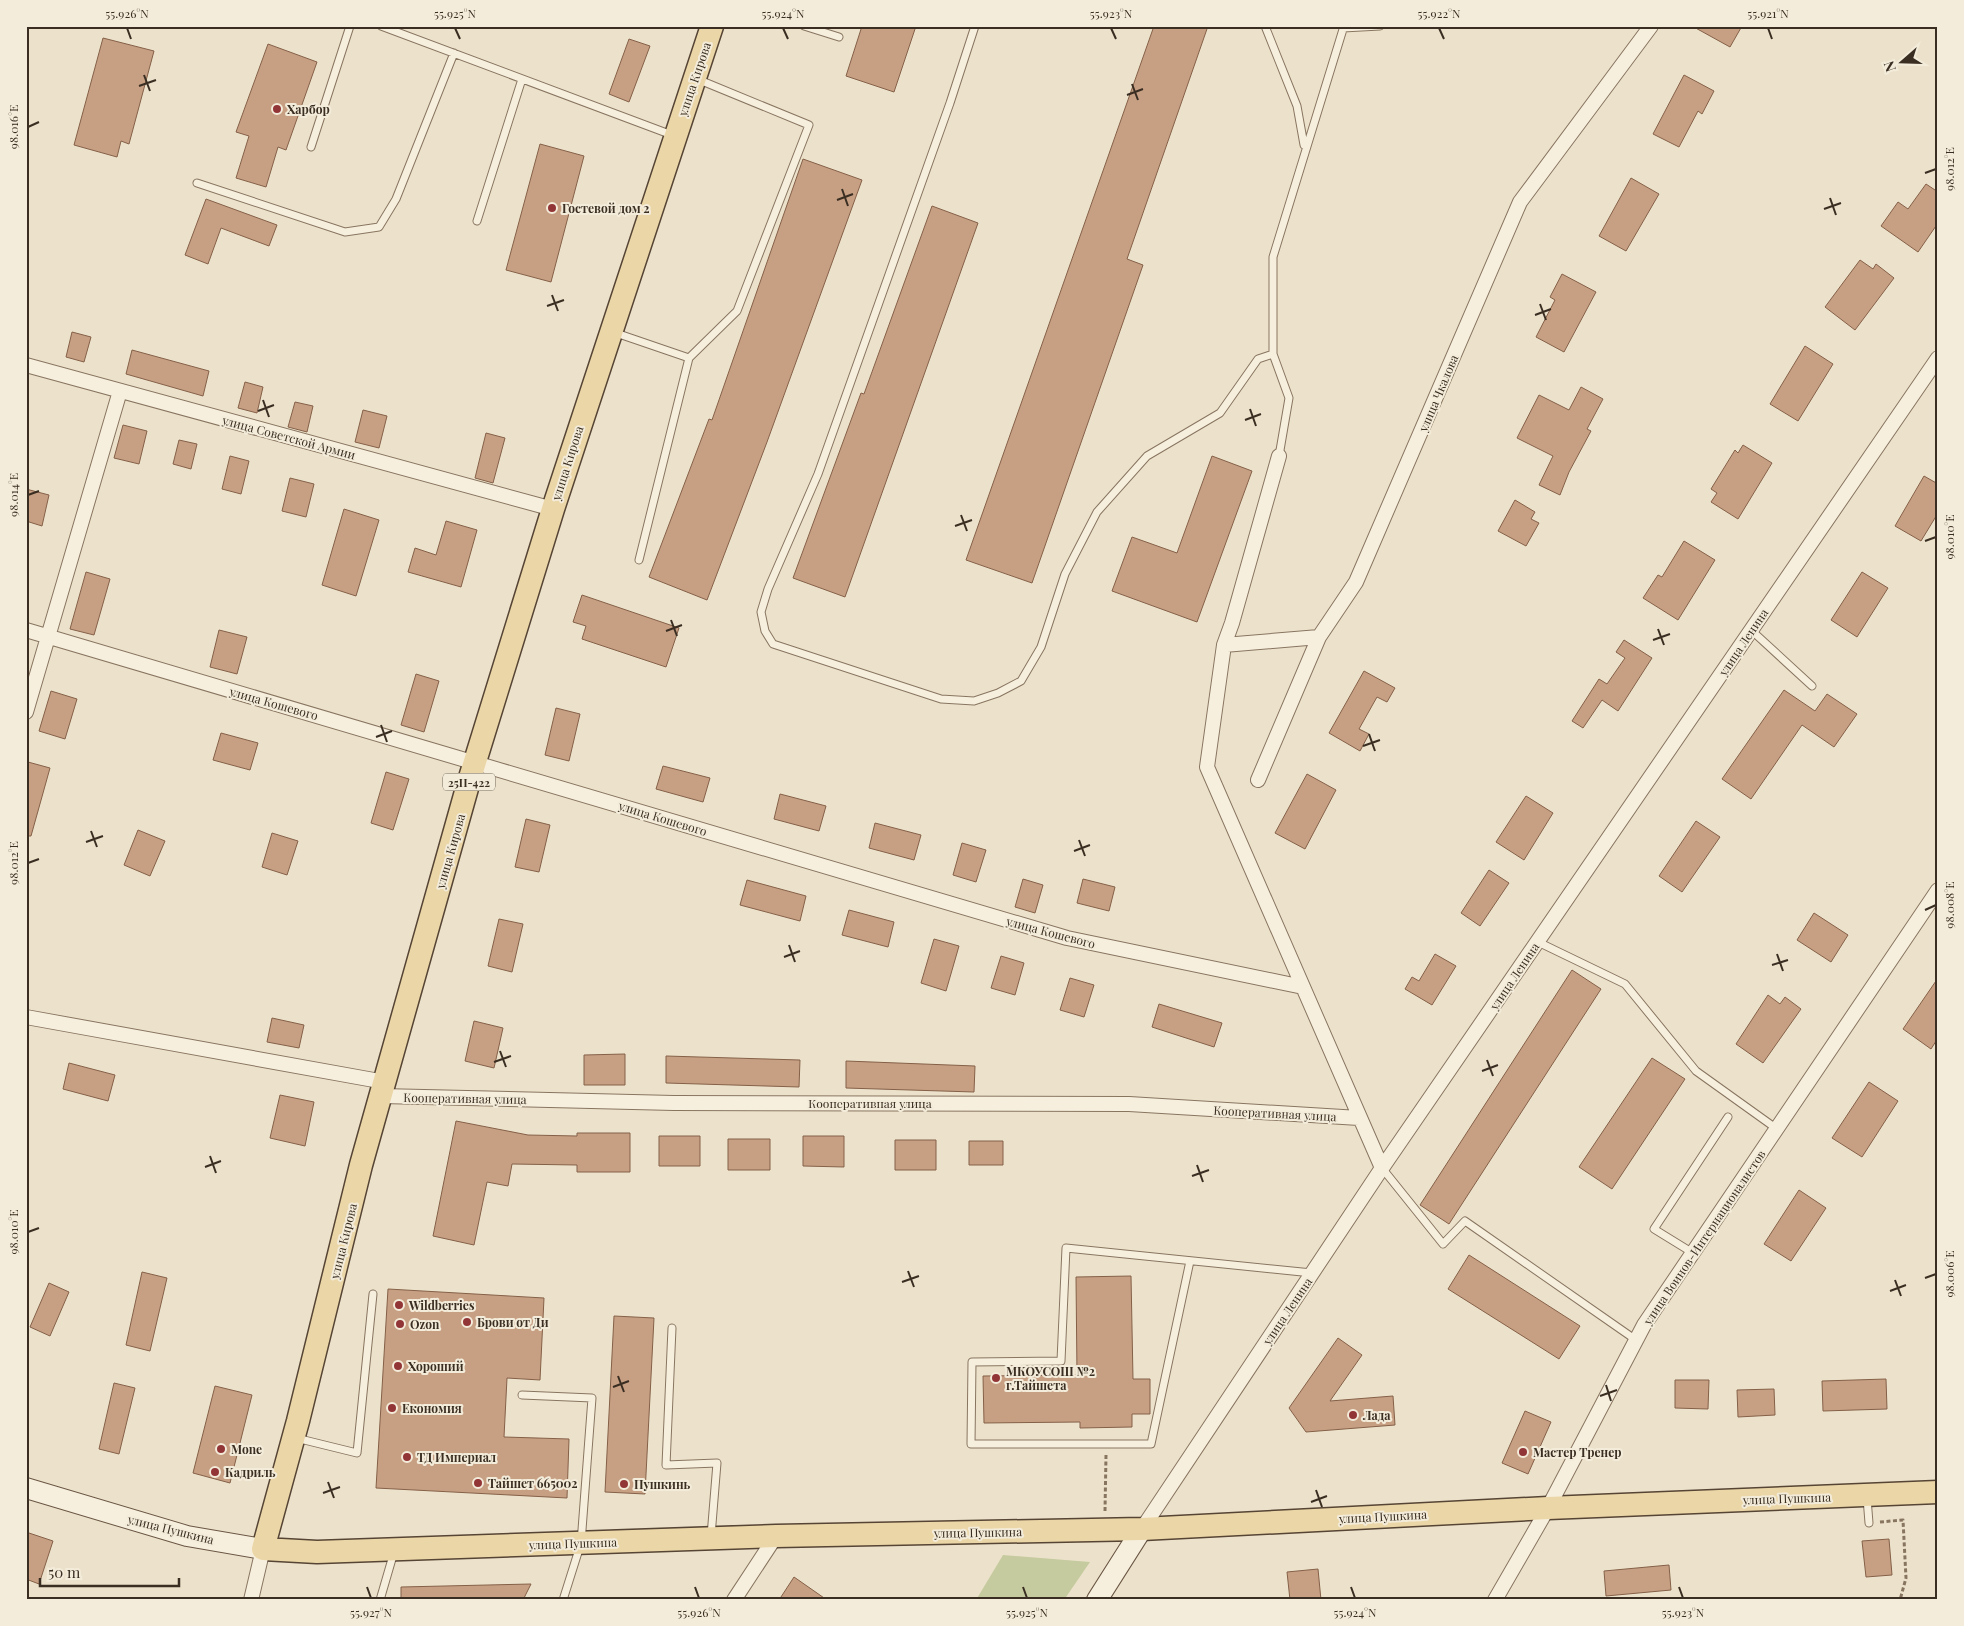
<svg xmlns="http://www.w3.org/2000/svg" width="1964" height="1626" font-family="'Playfair Display',serif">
	<rect width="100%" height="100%" fill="#ece2cb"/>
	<path fill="#c5ca9f" d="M 1003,1555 L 1090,1562 L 1064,1600 L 976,1600 Z"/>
	<path fill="#c7a084" stroke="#856048" d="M 862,26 L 916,26 L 894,92 L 846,76 Z
		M 1154,26 L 1208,26 L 1127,259 L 1143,265 L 1032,583 L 966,560 Z
		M 1692,26 L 1742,26 L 1730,47 Z
		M 103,38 L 154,51 L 129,144 L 121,141 L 117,157 L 74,145 Z
		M 629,39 L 650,46 L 629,102 L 609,94 Z
		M 268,44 L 317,62 L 286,150 L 278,147 L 266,187 L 236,178 L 249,136 L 236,132 Z
		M 1684,75 L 1714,91 L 1702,114 L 1698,111 L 1679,147 L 1653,134 Z
		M 540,144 L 584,156 L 551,282 L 506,270 Z
		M 803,159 L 862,180 L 767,442 L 707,600 L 649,577 L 709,419 L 712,420 Z
		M 1631,178 L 1659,194 L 1626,251 L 1599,236 Z
		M 1926,184 L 1938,192 L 1938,223 L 1918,252 L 1881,226 L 1898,202 L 1908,209 Z
		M 206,199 L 277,225 L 269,246 L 221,228 L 208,264 L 185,255 Z
		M 932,206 L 978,223 L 845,597 L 793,578 L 861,393 L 864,394 Z
		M 1860,260 L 1873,269 L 1876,264 L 1894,278 L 1855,330 L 1825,307 Z
		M 1562,274 L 1596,292 L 1564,352 L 1536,337 L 1555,300 L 1550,297 Z
		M 72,332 L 91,337 L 84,362 L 66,357 Z
		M 1805,346 L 1833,364 L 1798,421 L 1770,404 Z
		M 132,350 L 209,371 L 203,396 L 126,374 Z
		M 245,382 L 263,387 L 257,413 L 238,408 Z
		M 1581,387 L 1603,399 L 1587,429 L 1591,431 L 1569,472 L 1560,495 L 1539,485 L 1553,456 L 1517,438 L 1539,395 L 1569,410 Z
		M 295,402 L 313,406 L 307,432 L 288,427 Z
		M 363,410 L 387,416 L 379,448 L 355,442 Z
		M 123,425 L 147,431 L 139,464 L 114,458 Z
		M 486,433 L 505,438 L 493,483 L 475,478 Z
		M 179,440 L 197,444 L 191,469 L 173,464 Z
		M 1743,445 L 1772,463 L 1738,519 L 1711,502 L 1717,493 L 1711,489 L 1735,450 L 1738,453 Z
		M 230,456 L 249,461 L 241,494 L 222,489 Z
		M 1212,456 L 1252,471 L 1197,622 L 1112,591 L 1132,537 L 1177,553 Z
		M 1924,476 L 1938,484 L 1938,513 L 1921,541 L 1895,526 Z
		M 290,478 L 314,484 L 306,517 L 282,511 Z
		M 26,489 L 49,495 L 42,526 L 26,521 Z
		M 1515,500 L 1535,512 L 1531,519 L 1539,523 L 1526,546 L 1498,531 Z
		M 344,509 L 379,520 L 356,596 L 322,585 Z
		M 446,521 L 477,530 L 461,587 L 408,572 L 415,548 L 436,555 Z
		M 1684,541 L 1715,560 L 1678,620 L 1643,598 L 1658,575 L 1662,577 Z
		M 86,572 L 110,579 L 94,635 L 70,629 Z
		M 1862,572 L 1888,588 L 1857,637 L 1831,620 Z
		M 582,595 L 679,628 L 666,667 L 582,639 L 586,626 L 573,622 Z
		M 219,630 L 247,637 L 237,674 L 210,667 Z
		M 1624,640 L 1652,658 L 1618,711 L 1602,700 L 1583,728 L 1572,721 L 1599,679 L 1607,684 L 1625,658 L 1616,652 Z
		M 1364,671 L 1395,688 L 1387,702 L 1377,697 L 1359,729 L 1369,734 L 1360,751 L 1329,733 Z
		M 416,674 L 439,681 L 424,732 L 401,725 Z
		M 1784,690 L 1815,711 L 1827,694 L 1857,714 L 1834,747 L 1802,725 L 1751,799 L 1722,779 Z
		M 51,691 L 77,699 L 65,739 L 39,731 Z
		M 556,708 L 580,714 L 569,761 L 545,755 Z
		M 221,733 L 258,743 L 250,770 L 213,760 Z
		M 28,762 L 50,768 L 31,836 L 26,836 L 26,770 Z
		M 663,766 L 710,778 L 703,802 L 656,789 Z
		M 386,772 L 409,779 L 393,830 L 371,823 Z
		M 1307,774 L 1336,790 L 1305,849 L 1275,833 Z
		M 780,794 L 826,806 L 819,831 L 774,819 Z
		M 1526,796 L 1553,813 L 1524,860 L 1496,842 Z
		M 526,819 L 550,825 L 539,872 L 515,867 Z
		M 1696,821 L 1720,837 L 1682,892 L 1659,876 Z
		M 875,823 L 921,835 L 914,860 L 869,848 Z
		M 138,830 L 165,841 L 150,876 L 124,865 Z
		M 272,833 L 298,841 L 287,875 L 262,867 Z
		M 962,843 L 986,850 L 976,882 L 953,875 Z
		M 1489,870 L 1509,883 L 1480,926 L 1461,913 Z
		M 1023,879 L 1043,885 L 1035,913 L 1015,907 Z
		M 1083,879 L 1115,887 L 1109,911 L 1077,903 Z
		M 747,880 L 806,896 L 800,921 L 740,905 Z
		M 849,910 L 894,922 L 888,947 L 842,935 Z
		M 1814,913 L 1848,935 L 1831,962 L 1797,940 Z
		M 499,919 L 523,924 L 512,972 L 488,966 Z
		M 934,939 L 959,946 L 946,991 L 921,983 Z
		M 1435,954 L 1456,966 L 1432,1005 L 1405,989 L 1412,977 L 1419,981 Z
		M 1001,956 L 1024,963 L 1015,995 L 991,988 Z
		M 1572,970 L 1601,989 L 1449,1224 L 1420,1205 Z
		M 1070,978 L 1094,985 L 1084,1017 L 1060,1010 Z
		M 1938,978 L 1938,1038 L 1931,1049 L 1903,1029 Z
		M 1768,995 L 1780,1004 L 1785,997 L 1801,1009 L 1763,1063 L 1736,1044 Z
		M 1159,1004 L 1222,1023 L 1214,1047 L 1152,1027 Z
		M 272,1018 L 304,1025 L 299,1048 L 267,1042 Z
		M 474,1021 L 503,1028 L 494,1068 L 465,1061 Z
		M 625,1054 L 625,1085 L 584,1085 L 584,1055 Z
		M 666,1056 L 800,1060 L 799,1087 L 666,1083 Z
		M 1652,1058 L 1685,1079 L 1612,1189 L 1579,1167 Z
		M 846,1061 L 975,1066 L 974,1092 L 846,1088 Z
		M 69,1063 L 115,1075 L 108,1101 L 63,1089 Z
		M 1869,1082 L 1898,1101 L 1862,1157 L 1832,1138 Z
		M 280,1095 L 314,1102 L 305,1146 L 270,1138 Z
		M 456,1121 L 528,1135 L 577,1136 L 577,1133 L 630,1133 L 630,1172 L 577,1172 L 577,1165 L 512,1164 L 508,1186 L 487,1182 L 474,1245 L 433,1236 Z
		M 659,1136 L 700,1136 L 700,1166 L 659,1166 Z
		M 803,1136 L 844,1136 L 844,1167 L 803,1166 Z
		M 728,1139 L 770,1139 L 770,1170 L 728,1170 Z
		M 895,1140 L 936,1140 L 936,1170 L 895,1170 Z
		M 969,1141 L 1003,1141 L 1003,1165 L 969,1165 Z
		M 1799,1190 L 1826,1208 L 1791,1261 L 1764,1244 Z
		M 1469,1255 L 1580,1326 L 1559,1359 L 1448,1289 Z
		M 142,1272 L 167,1278 L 150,1351 L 126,1345 Z
		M 1131,1276 L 1133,1379 L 1150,1379 L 1150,1414 L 1132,1414 L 1132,1427 L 1080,1428 L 1080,1422 L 984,1423 L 983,1376 L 1077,1375 L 1076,1277 Z
		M 49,1283 L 69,1292 L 50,1336 L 30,1327 Z
		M 388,1289 L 544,1298 L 540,1380 L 507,1378 L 504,1437 L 569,1439 L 567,1498 L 376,1488 Z
		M 614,1316 L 654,1318 L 645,1494 L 605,1492 Z
		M 1338,1338 L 1362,1355 L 1330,1401 L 1393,1396 L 1395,1425 L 1306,1432 L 1289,1408 Z
		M 1886,1379 L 1887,1409 L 1823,1411 L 1822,1381 Z
		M 1675,1380 L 1709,1380 L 1708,1409 L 1675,1408 Z
		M 114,1383 L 135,1388 L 119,1454 L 99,1449 Z
		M 215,1386 L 252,1395 L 230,1483 L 193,1473 Z
		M 1774,1389 L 1775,1415 L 1738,1417 L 1737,1390 Z
		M 1525,1411 L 1551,1422 L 1528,1474 L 1502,1463 Z
		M 26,1532 L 53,1541 L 39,1584 L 26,1579 Z
		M 1889,1539 L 1892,1575 L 1866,1577 L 1862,1541 Z
		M 1669,1565 L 1671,1590 L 1606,1596 L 1604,1571 Z
		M 1318,1569 L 1321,1600 L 1290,1600 L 1287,1572 Z
		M 794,1577 L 827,1600 L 779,1600 Z
		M 531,1584 L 523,1600 L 401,1600 L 401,1587 Z"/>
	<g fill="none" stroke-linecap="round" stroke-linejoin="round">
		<g stroke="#887560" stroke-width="9">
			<path id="service" d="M 381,26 L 672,135
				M 804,26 L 839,37
				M 975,26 L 950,103 L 818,474 L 768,589 L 761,612 L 765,631 L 773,644 L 941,699 L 974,701 L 998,693 L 1021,681 L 1041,647 L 1065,574 L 1097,512 L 1147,456 L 1220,413 L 1258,359 L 1273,354 L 1289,398 L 1279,456
				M 1265,26 L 1297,106 L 1304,145
				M 1343,28 L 1380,26
				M 311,147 L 350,26
				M 197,183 L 345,232 L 379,227 L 396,199 L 454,53
				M 477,221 L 522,79
				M 613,332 L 689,358
				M 1273,354 L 1273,257 L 1344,26
				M 639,560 L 689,358 L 737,311 L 809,125 L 697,79
				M 1751,630 L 1812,686
				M 1538,942 L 1625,984 L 1696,1071 L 1777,1129
				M 1382,1168 L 1443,1244 L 1465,1221 L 1636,1340
				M 1693,1253 L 1654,1229 L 1728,1117
				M 1190,1261 L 1151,1444 L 971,1444 L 972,1362 L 1061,1361 L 1066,1248 L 1312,1273
				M 672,1328 L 666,1465 L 717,1463 L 711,1536
				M 522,1395 L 592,1398 L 581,1543 L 563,1600
				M 296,1438 L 357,1453 L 373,1294
				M 1867,1498 L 1869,1523
				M 380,1600 L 394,1552"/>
		</g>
		<g stroke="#887560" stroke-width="16">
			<path id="minor" d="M 26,365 L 553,509
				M 1279,456 L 1232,623 L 1224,645 L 1207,767 L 1382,1168
				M 26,630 L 1067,938 L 1303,987
				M 1224,645 L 1319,637
				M 26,712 L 120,391
				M 1258,780 L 1319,637 L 1356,582 L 1520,202 L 1651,26
				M 26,1017 L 385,1082
				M 381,1096 L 674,1103 L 1129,1104 L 1359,1118
				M 1142,1529 L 1382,1168 L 1938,358
				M 251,1600 L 263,1549
				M 734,1600 L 776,1536
				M 1495,1600 L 1548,1508 L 1644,1325 L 1938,890"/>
		</g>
		<g stroke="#6a5643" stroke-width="22">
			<path id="secondary" d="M 26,1488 L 187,1536 L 263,1549
				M 1097,1600 L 1142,1529"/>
		</g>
		<g stroke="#564434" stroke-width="25">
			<path id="primary" d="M 712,26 L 553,509 L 469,781 L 361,1165 L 298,1421 L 263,1549 L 317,1552 L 776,1536 L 1142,1529 L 1548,1508 L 1938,1492"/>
		</g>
		<path stroke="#887560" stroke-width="3" stroke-dasharray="4 2.5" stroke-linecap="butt" d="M 1105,1511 L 1106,1455
			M 1880,1522 L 1903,1520 L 1906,1578 L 1900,1600"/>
		<use href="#service" stroke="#f7efde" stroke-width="7"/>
		<use href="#minor" stroke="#f7efde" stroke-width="14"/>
		<use href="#secondary" stroke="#f7efde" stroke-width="20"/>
		<use href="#primary" stroke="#ebd6a7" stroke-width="22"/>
	</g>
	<path fill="none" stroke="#3a2e22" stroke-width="2" d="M 127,28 L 131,39M 455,28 L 460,39M 783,28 L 788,39M 1111,28 L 1116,39M 1439,28 L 1444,39M 1768,28 L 1772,39M 144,75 L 150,91M 1132,84 L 1138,100M 139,86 L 156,80M 1127,95 L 1143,89M 28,127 L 39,122M 1925,173 L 1936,169M 842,189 L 848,206M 1830,198 L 1836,215M 837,200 L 853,194M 1824,209 L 1841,203M 552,295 L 558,311M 1540,304 L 1546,320M 547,306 L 564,300M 1535,315 L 1551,309M 263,400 L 269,417M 1250,409 L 1256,426M 258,411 L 274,405M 1245,420 L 1261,414M 28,495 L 39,491M 961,515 L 967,531M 955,526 L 972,520M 1925,541 L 1936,537M 671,620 L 677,636M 1658,629 L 1664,645M 666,631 L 682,625M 1653,640 L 1670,634M 381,725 L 387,742M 1369,734 L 1375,751M 376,737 L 392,731M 1363,746 L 1380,740M 91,831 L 97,847M 1079,840 L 1085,856M 86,842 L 103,836M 1074,851 L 1090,845M 28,863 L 39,859M 1925,910 L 1936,905M 789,945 L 795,962M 1777,954 L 1783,971M 784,957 L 800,951M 1772,965 L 1788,960M 500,1051 L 506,1067M 1487,1060 L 1493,1076M 494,1062 L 511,1056M 1482,1071 L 1498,1065M 210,1156 L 216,1173M 1197,1165 L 1203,1182M 205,1167 L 221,1161M 1192,1176 L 1209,1170M 28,1232 L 39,1228M 908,1271 L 914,1287M 1925,1278 L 1936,1274M 1895,1280 L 1901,1296M 902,1282 L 919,1276M 1890,1291 L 1906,1285M 618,1376 L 624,1392M 1606,1385 L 1611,1401M 613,1387 L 629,1381M 1600,1396 L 1617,1390M 328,1482 L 334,1498M 1316,1490 L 1322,1507M 323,1493 L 340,1487M 1311,1502 L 1327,1496M 367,1587 L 371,1598M 695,1587 L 699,1598M 1023,1587 L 1027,1598M 1351,1587 L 1355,1598M 1679,1587 L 1683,1598"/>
	<g fill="#923536" stroke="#f4ecda" stroke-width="2">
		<circle cx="277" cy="109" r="5"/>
		<circle cx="552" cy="208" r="5"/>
		<circle cx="399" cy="1305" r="5"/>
		<circle cx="467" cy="1322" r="5"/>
		<circle cx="400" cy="1324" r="5"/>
		<circle cx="398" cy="1366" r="5"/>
		<circle cx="996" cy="1378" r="5"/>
		<circle cx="392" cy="1408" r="5"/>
		<circle cx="1353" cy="1415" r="5"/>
		<circle cx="221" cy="1449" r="5"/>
		<circle cx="1523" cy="1452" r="5"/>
		<circle cx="407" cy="1457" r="5"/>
		<circle cx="215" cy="1472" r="5"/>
		<circle cx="478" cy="1483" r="5"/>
		<circle cx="624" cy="1484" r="5"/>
	</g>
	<g text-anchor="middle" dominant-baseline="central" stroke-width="4" stroke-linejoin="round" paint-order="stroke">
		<rect fill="#f4ecda" stroke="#726759" stroke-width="1" x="443" y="773.5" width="52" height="17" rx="4"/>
		<g font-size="11" font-weight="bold" fill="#3a2e22">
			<text x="469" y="782">25Н-422</text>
		</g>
		<g font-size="12" fill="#3a2e22" stroke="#f4ecda">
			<text transform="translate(694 79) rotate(-71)">улица Кирова</text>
			<text transform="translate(1438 393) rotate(-67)">улица Чкалова</text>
			<text transform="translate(289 437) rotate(15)">улица Советской Армии</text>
			<text transform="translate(567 463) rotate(-72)">улица Кирова</text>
			<text transform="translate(1743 642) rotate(-56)">улица Ленина</text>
			<text transform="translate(274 703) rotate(16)">улица Кошевого</text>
			<text transform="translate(663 818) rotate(17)">улица Кошевого</text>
			<text transform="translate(450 851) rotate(-74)">улица Кирова</text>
			<text transform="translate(1051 932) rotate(15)">улица Кошевого</text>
			<text transform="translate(1514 976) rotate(-56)">улица Ленина</text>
			<text transform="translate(465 1098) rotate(1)">Кооперативная улица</text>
			<text x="870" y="1103">Кооперативная улица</text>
			<text transform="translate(1275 1113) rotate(3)">Кооперативная улица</text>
			<text transform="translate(1704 1237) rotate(-56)">улица Воинов-Интернационалистов</text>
			<text transform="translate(343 1241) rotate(-76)">улица Кирова</text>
			<text transform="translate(1287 1311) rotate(-56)">улица Ленина</text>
			<text transform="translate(1787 1498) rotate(-2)">улица Пушкина</text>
			<text transform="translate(1383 1516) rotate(-3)">улица Пушкина</text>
			<text transform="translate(171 1529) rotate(14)">улица Пушкина</text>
			<text transform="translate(978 1532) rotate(-1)">улица Пушкина</text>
			<text transform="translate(573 1543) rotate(-2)">улица Пушкина</text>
		</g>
		<g font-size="12" font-weight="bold" fill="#3a2e22" stroke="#f4ecda" text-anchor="start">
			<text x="287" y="109">Харбор</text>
			<text x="562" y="208">Гостевой дом 2</text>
			<text x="409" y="1305">Wildberries</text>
			<text x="477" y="1322">Брови от Ди</text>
			<text x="410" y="1324">Ozon</text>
			<text x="408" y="1366">Хороший</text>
			<text x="1006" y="1371">МКОУСОШ №2<tspan x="1006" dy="14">г.Тайшета</tspan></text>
			<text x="402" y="1408">Економия</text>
			<text x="1363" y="1415">Лада</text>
			<text x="231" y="1449">Mone</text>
			<text x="1533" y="1452">Мастер Тренер</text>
			<text x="417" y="1457">ТД Империал</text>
			<text x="225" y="1472">Кадриль</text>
			<text x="488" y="1483">Тайшет 665002</text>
			<text x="634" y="1484">Пушкинь</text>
		</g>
	</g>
	<rect width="1964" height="1626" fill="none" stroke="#f4ecda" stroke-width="55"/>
	<g transform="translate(1902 62) rotate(250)" stroke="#f4ecda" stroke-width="4" paint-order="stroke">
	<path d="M0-4L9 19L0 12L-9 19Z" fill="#3a2e22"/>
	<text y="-8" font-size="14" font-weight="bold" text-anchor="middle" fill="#3a2e22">N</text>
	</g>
	<path d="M40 1578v8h139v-8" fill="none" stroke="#3a2e22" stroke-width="2.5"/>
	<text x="48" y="1578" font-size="15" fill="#3a2e22" stroke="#f4ecda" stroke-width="4" paint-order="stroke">50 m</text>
	<rect x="28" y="28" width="1908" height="1570" fill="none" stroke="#3a2e22" stroke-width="2"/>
	<g font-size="12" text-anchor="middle" fill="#3a2e22">
		<text x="127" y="18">55.926°N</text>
		<text x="455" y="18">55.925°N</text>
		<text x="783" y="18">55.924°N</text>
		<text x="1111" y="18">55.923°N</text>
		<text x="1439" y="18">55.922°N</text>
		<text x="1768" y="18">55.921°N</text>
		<text transform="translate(14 127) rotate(-90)" y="4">98.016°E</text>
		<text transform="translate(1950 169) rotate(-90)" y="4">98.012°E</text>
		<text transform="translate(14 495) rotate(-90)" y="4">98.014°E</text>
		<text transform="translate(1950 537) rotate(-90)" y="4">98.010°E</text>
		<text transform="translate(14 863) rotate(-90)" y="4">98.012°E</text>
		<text transform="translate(1950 905) rotate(-90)" y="4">98.008°E</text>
		<text transform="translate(14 1232) rotate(-90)" y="4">98.010°E</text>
		<text transform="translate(1950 1274) rotate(-90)" y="4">98.006°E</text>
		<text x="371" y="1617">55.927°N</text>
		<text x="699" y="1617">55.926°N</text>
		<text x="1027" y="1617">55.925°N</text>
		<text x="1355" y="1617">55.924°N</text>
		<text x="1683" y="1617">55.923°N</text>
	</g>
</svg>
